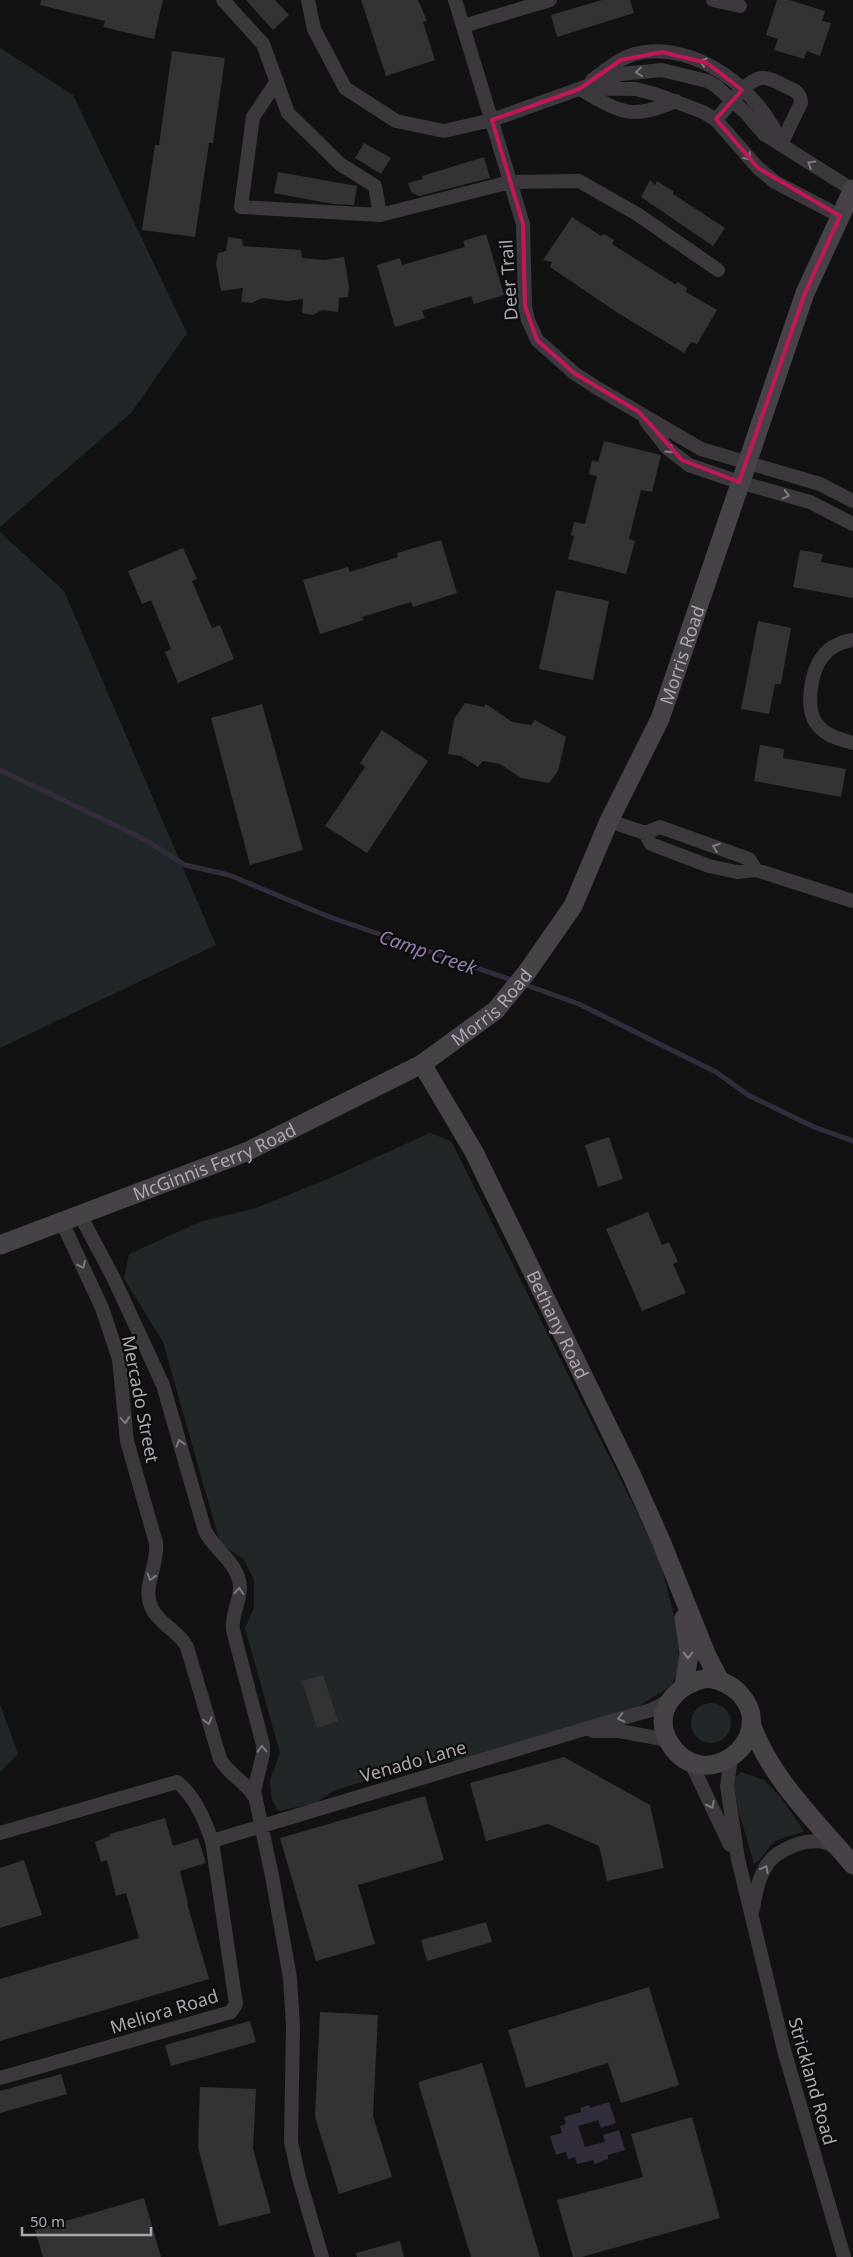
<svg xmlns="http://www.w3.org/2000/svg" width="853" height="2257" font-family="'Noto Sans',sans-serif">
	<rect width="100%" height="100%" fill="#131213"/>
	<path fill="#212728" d="M 0,48 L 73,95 L 187,333 L 131,413 L 0,527 Z
		M 0,532 L 64,591 L 216,945 L 0,1048 Z
		M 430,1133 L 451,1141 L 636,1510 L 660,1561 L 675,1619 L 680,1665 L 672,1685 L 639,1706 L 455,1761 L 444,1756 L 333,1791 L 316,1803 L 278,1811 L 272,1800 L 270,1780 L 280,1753 L 245,1628 L 254,1608 L 254,1580 L 243,1559 L 220,1543 L 163,1342 L 124,1279 L 129,1254 L 202,1221 L 256,1208 L 330,1178 Z
		M691 1723a20 20 0 1 1 40 0a20 20 0 1 1-40 0Z
		M 0,1704 L 18,1754 L 0,1772 Z
		M 741,1772 L 764,1780 L 782,1799 L 804,1831 C 794,1836 783,1836 773,1843 C 766,1849 762,1861 754,1864 L 738,1809 L 734,1786 L 735,1778 Z"/>
	<path fill="#332d3b" d="M 609,2102 L 616,2123 L 601,2128 L 598,2120 L 578,2126 L 585,2147 L 605,2142 L 603,2135 L 619,2130 L 625,2150 L 608,2155 L 608,2159 L 595,2164 L 593,2160 L 577,2164 L 575,2157 L 568,2159 L 566,2152 L 556,2155 L 550,2136 L 562,2133 L 560,2126 L 566,2124 L 564,2117 L 581,2112 L 580,2108 L 589,2105 L 590,2108 Z"/>
	<g fill="none" stroke-linecap="round" stroke-linejoin="round">
		<path stroke="#332d3b" stroke-width="5" d="M 0,770 L 142,838 L 185,865 L 229,875 L 327,916 L 515,981
			M 523,984 L 579,1004 L 716,1072 L 748,1095 L 814,1127 L 853,1141"/>
	</g>
	<path fill="#343235" d="M 41,0 L 163,0 L 154,39 L 103,27 L 105,21 L 40,5 Z
		M 246,0 L 275,0 L 289,15 L 273,30 Z
		M 361,0 L 418,0 L 427,21 L 423,22 L 435,60 L 386,76 Z
		M 602,0 L 630,0 L 634,13 L 557,37 L 551,15 Z
		M 777,0 L 789,0 L 825,11 L 822,21 L 831,23 L 820,56 L 807,51 L 804,59 L 774,50 L 778,39 L 766,35 Z
		M 172,51 L 225,58 L 213,143 L 209,143 L 195,237 L 142,230 L 155,145 L 159,145 Z
		M 364,143 L 391,158 L 381,174 L 355,158 Z
		M 484,157 L 490,178 L 419,196 L 411,192 L 408,183 L 423,179 L 422,176 Z
		M 278,172 L 357,186 L 354,205 L 333,204 L 274,193 Z
		M 650,180 L 655,185 L 657,181 L 673,191 L 673,194 L 725,228 L 713,246 L 641,197 Z
		M 572,217 L 601,236 L 604,234 L 614,240 L 612,244 L 675,284 L 678,282 L 687,288 L 686,292 L 717,310 L 697,344 L 691,342 L 684,353 L 618,313 L 550,267 L 552,262 L 543,260 Z
		M 486,234 L 504,295 L 474,304 L 471,296 L 422,311 L 425,318 L 395,327 L 377,265 L 400,258 L 402,265 L 465,247 L 463,241 Z
		M 228,237 L 242,239 L 243,246 L 301,250 L 302,258 L 325,260 L 344,257 L 349,287 L 348,297 L 339,298 L 338,312 L 322,310 L 313,315 L 302,313 L 303,299 L 287,301 L 262,298 L 252,303 L 241,302 L 243,288 L 221,291 L 216,264 L 218,253 L 226,251 Z
		M 604,441 L 661,455 L 652,492 L 641,490 L 629,539 L 635,541 L 626,574 L 568,559 L 574,536 L 571,535 L 574,522 L 585,524 L 597,476 L 589,474 L 592,460 L 598,462 Z
		M 441,540 L 457,593 L 413,607 L 411,602 L 362,617 L 364,620 L 320,634 L 303,580 L 348,567 L 350,572 L 398,557 L 397,553 Z
		M 183,548 L 197,579 L 192,581 L 212,628 L 220,625 L 234,659 L 178,683 L 165,652 L 171,649 L 151,600 L 142,604 L 128,571 Z
		M 800,550 L 823,554 L 821,562 L 853,568 L 853,598 L 793,587 Z
		M 556,590 L 609,601 L 593,680 L 539,669 Z
		M 758,621 L 791,628 L 781,684 L 775,684 L 769,714 L 741,709 Z
		M 465,703 L 484,707 L 486,704 L 512,722 L 531,725 L 535,720 L 566,737 L 558,771 L 549,783 L 521,778 L 500,764 L 483,761 L 478,767 L 461,756 L 448,754 L 454,719 Z
		M 262,704 L 303,850 L 250,865 L 211,718 Z
		M 382,730 L 428,761 L 367,853 L 325,826 L 365,767 L 360,763 Z
		M 760,745 L 784,749 L 783,758 L 846,769 L 841,797 L 754,781 Z
		M 609,1137 L 623,1179 L 598,1187 L 585,1145 Z
		M 648,1212 L 662,1245 L 669,1242 L 678,1262 L 673,1264 L 686,1293 L 642,1311 L 606,1229 Z
		M 323,1675 L 338,1721 L 317,1728 L 302,1681 Z
		M 564,1757 L 650,1805 L 664,1868 L 607,1881 L 599,1846 L 548,1824 L 486,1841 L 470,1783 Z
		M 425,1796 L 444,1860 L 358,1885 L 375,1944 L 316,1961 L 280,1838 Z
		M 165,1818 L 173,1846 L 198,1838 L 206,1863 L 180,1871 L 188,1903 L 187,1903 L 209,1979 L 0,2041 L 0,1979 L 139,1938 L 126,1893 L 116,1896 L 107,1860 L 101,1862 L 95,1842 L 110,1836 L 110,1834 Z
		M 24,1860 L 42,1915 L 0,1928 L 0,1868 Z
		M 486,1922 L 492,1942 L 427,1961 L 421,1940 Z
		M 649,1987 L 679,2085 L 621,2103 L 608,2063 L 526,2088 L 508,2030 Z
		M 320,2012 L 378,2015 L 373,2116 L 392,2177 L 339,2194 L 315,2117 Z
		M 250,2021 L 256,2042 L 171,2066 L 165,2045 Z
		M 482,2063 L 540,2257 L 471,2257 L 418,2082 Z
		M 61,2074 L 67,2094 L 0,2113 L 0,2091 Z
		M 200,2087 L 256,2089 L 253,2149 L 271,2213 L 219,2226 L 198,2147 Z
		M 692,2117 L 720,2218 L 582,2257 L 573,2257 L 557,2200 L 643,2177 L 631,2134 Z
		M 144,2198 L 161,2257 L 43,2257 L 35,2230 Z
		M 400,2241 L 404,2257 L 357,2257 L 356,2253 Z"/>
	<g fill="none" stroke-linecap="round" stroke-linejoin="round">
		<path stroke="#3c383d" stroke-width="14" d="M 223,0 L 263,44 L 288,113 L 340,164 L 375,186 L 380,215
			M 308,0 L 314,29 L 345,88 L 396,121 L 444,131 L 492,120 L 621,74 L 662,70 L 707,81 L 716,86 L 745,112 L 764,134 L 853,190
			M 455,0 L 523,224 L 525,306 L 528,320 L 537,340 L 574,373 L 597,388 L 701,449 L 820,484 L 853,501
			M 713,0 L 740,6
			M 463,26 L 550,0
			M 592,80 C 606,70 619,58 635,54 C 695,39 761,91 781,144
			M 277,81 L 253,117 L 241,207 L 380,215 L 510,182 L 579,181 L 637,214 L 718,270
			M 593,88 L 636,89 L 655,94 L 703,112 L 716,120 L 758,168 L 775,182 L 840,216
			M 580,89 C 621,113 631,120 676,101
			M 716,120 C 726,109 746,79 762,78 C 770,77 780,84 787,87 C 796,91 801,93 801,103 L 781,144
			M 646,421 L 667,448 L 689,465 L 739,482 L 810,502 L 853,524
			M 853,640 C 841,642 830,647 823,656 C 811,670 805,708 816,723 C 825,736 839,739 853,743
			M 609,821 L 645,833 L 660,827 L 749,859 L 756,870
			M 645,833 L 651,844 L 709,866 L 737,872 L 756,870 L 853,901
			M 79,1213 L 113,1277 L 163,1385 L 205,1531 C 215,1551 239,1563 240,1587 C 240,1602 231,1615 233,1630 L 263,1745 L 263,1754 L 254,1791 L 272,1876 L 290,1978 L 293,2026 L 291,2142 L 299,2178 L 322,2257
			M 61,1220 L 102,1308 L 119,1359 L 127,1441 L 156,1543 C 159,1567 139,1590 154,1612 C 163,1626 179,1632 187,1647 L 220,1759 C 228,1774 245,1781 254,1796
			M 593,1731 L 619,1731 L 668,1740
			M 731,1758 L 727,1786 L 738,1859 L 784,2050 L 844,2257
			M 690,1761 L 730,1845
			M 0,1833 L 177,1782 C 195,1796 205,1821 212,1841 L 236,2004 L 231,2012 L 0,2078
			M 212,1841 L 608,1722 L 651,1710 L 667,1702
			M 753,1909 C 755,1895 758,1880 765,1868 C 775,1849 807,1837 827,1843 C 830,1844 834,1847 837,1849"/>
		<g stroke="#464248" stroke-width="19">
			<path id="s1" d="M 422,1064 L 474,1152 L 632,1476 L 661,1541 L 707,1656 L 719,1679"/>
			<path id="s2" d="M 0,1245 L 246,1152 L 422,1064 L 496,1010 L 527,972 L 573,906 L 609,821 L 660,719 L 805,293 L 853,189"/>
			<path d="M 708,1678 C 722,1680 732,1685 741,1695 C 779,1739 704,1797 670,1744 C 650,1711 677,1684 708,1678 Z"/>
			<path d="M 684,1686 L 689,1654 L 684,1618"/>
			<path d="M 751,1723 C 769,1777 817,1822 853,1865"/>
		</g>
	</g>
	<defs><path id="oneway-chevron" d="M-2-3.5L2.5 0L-2 3.5" fill="none" stroke-width="1.6" stroke-linecap="round" stroke-linejoin="round" transform="scale(1.25)"/></defs>
	<g stroke="#807983">
		<use href="#oneway-chevron" transform="translate(703 62) rotate(-162)"/>
		<use href="#oneway-chevron" transform="translate(639 72) rotate(173)"/>
		<use href="#oneway-chevron" transform="translate(748 157) rotate(49)"/>
		<use href="#oneway-chevron" transform="translate(811 164) rotate(-149)"/>
		<use href="#oneway-chevron" transform="translate(670 450) rotate(43)"/>
		<use href="#oneway-chevron" transform="translate(786 495) rotate(15)"/>
		<use href="#oneway-chevron" transform="translate(716 847) rotate(-160)"/>
		<use href="#oneway-chevron" transform="translate(82 1265) rotate(65)"/>
		<use href="#oneway-chevron" transform="translate(125 1420) rotate(85)"/>
		<use href="#oneway-chevron" transform="translate(180 1443) rotate(-106)"/>
		<use href="#oneway-chevron" transform="translate(151 1577) rotate(107)"/>
		<use href="#oneway-chevron" transform="translate(239 1591) rotate(-87)"/>
		<use href="#oneway-chevron" transform="translate(621 1718) rotate(166)"/>
		<use href="#oneway-chevron" transform="translate(208 1721) rotate(74)"/>
		<use href="#oneway-chevron" transform="translate(262 1749) rotate(-92)"/>
		<use href="#oneway-chevron" transform="translate(711 1805) rotate(63)"/>
		<use href="#oneway-chevron" transform="translate(765 1869) rotate(-61)"/>
	</g>
	<use stroke="#8a828d" href="#oneway-chevron" transform="translate(688 1655) rotate(90)"/>
	<path fill="none" stroke="#c2185b" stroke-width="4" stroke-linejoin="round" d="M 662,52 L 707,63 L 742,90 L 716,119 L 758,168 L 840,216 L 805,293 L 739,482 L 682,460 L 639,412 L 574,373 L 537,340 L 525,306 L 523,224 L 492,120 L 579,89 L 621,60 Z"/>
	<g text-anchor="middle" dominant-baseline="central" stroke-width="4.5" stroke-linejoin="round" paint-order="stroke">
		<g font-size="18" fill="#aea5b2" stroke="#0e0d0e">
			<text transform="translate(508 280) rotate(-94)">Deer Trail</text>
			<text stroke="none"><textPath href="#s2" startOffset="955">Morris Road</textPath></text>
			<text stroke="none"><textPath href="#s2" startOffset="550">Morris Road</textPath></text>
			<text stroke="none"><textPath href="#s2" startOffset="230">McGinnis Ferry Road</textPath></text>
			<text stroke="none"><textPath href="#s1" startOffset="294">Bethany Road</textPath></text>
			<text transform="translate(141 1399) rotate(79)">Mercado Street</text>
			<text transform="translate(413 1761) rotate(-16)">Venado Lane</text>
			<text transform="translate(164 2011) rotate(-17)">Meliora Road</text>
			<text transform="translate(813 2081) rotate(74)">Strickland Road</text>
		</g>
		<g font-size="19" font-style="italic" fill="#947fab" stroke="#0e0d0e">
			<text transform="translate(428 952) rotate(19)">Camp Creek</text>
		</g>
	</g>
	<path d="M22 2227v8h129v-8" fill="none" stroke="#aea5b2" stroke-width="2.5"/>
	<text x="30" y="2227" font-size="15" fill="#aea5b2" stroke="#0e0d0e" stroke-width="4" paint-order="stroke">50 m</text>
</svg>
